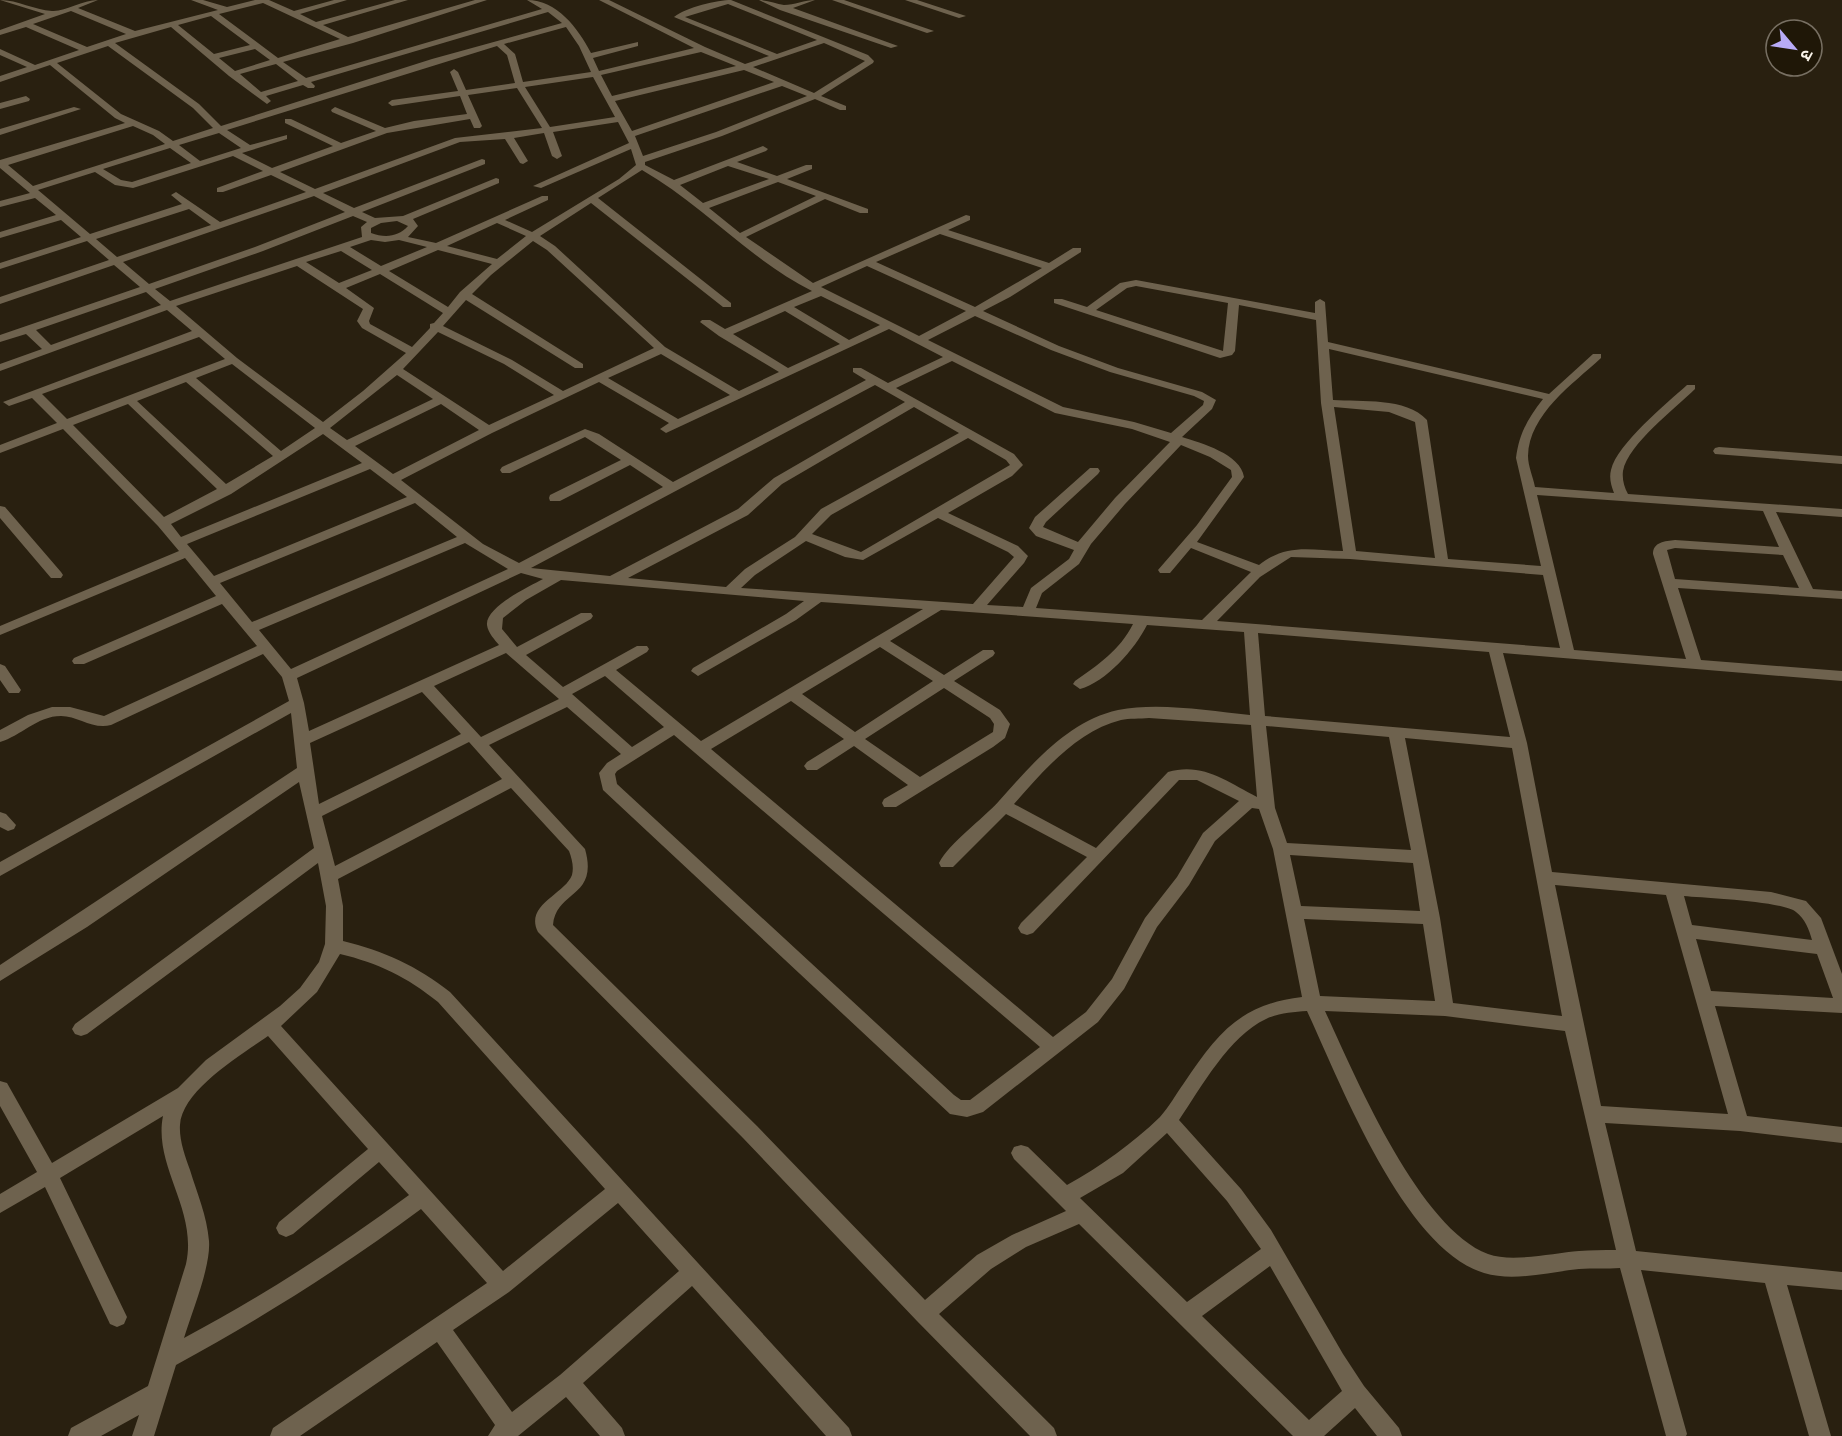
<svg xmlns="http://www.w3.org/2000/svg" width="1842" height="1436" font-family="Spectral,'Noto Sans Devanagari',serif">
	<rect width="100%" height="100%" fill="#292010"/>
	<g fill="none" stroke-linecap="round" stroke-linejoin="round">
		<path fill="#6e624e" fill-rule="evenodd" d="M 0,0 C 18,0 34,10 52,11 C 65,12 82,0 98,0 L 78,8 L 135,31 L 218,10 L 191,0 L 203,0 L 227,7 L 255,0 L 269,0 L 294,11 L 334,0 L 347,0 L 300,14 L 316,22 L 395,0 L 408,0 L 323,25 L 348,37 L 475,0 L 487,0 L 353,43 L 283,62 L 306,78 L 542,9 L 527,0 C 557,0 578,28 591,53 L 638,42 L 638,46 L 593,58 L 599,71 L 694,48 L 599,0 L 609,0 L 705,47 L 745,64 L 769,56 L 674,17 C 686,7 718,0 731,0 L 868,55 L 874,61 L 873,63 L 821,96 L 846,106 L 846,110 L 840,110 L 815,99 L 722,136 L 645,162 L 645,165 L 674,180 L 763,146 L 768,149 L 766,151 L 737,162 L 777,176 L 806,165 L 812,165 L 812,169 L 787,179 L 868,209 L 868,213 L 860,213 L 825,199 L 746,237 L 813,283 L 966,215 L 970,216 L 970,220 L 948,230 L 1049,263 L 1073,248 L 1081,248 L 1081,252 L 1010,297 L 983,311 L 1059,346 L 1118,368 L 1202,392 L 1216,400 L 1212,409 L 1182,437 C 1201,443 1241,454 1244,477 L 1197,542 L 1259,565 C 1287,543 1309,550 1343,551 L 1321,403 L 1316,320 L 1239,305 L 1235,351 L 1232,355 L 1220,358 L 1054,303 L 1054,299 L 1062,299 L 1087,307 L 1120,283 L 1136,280 L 1315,313 L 1315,302 L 1320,299 L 1325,302 L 1328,342 L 1549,394 L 1593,354 L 1601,354 L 1601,358 C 1573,384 1529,414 1528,456 C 1528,466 1533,477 1535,487 L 1614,493 C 1611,485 1609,478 1611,470 C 1617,444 1667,403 1687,385 L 1695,385 L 1695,389 C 1676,408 1628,444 1623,471 C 1622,479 1624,487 1628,494 L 1842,509 L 1842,517 L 1776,512 L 1813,589 L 1842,591 L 1842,599 L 1678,588 L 1701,660 L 1842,671 L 1842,681 L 1503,653 L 1527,743 L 1552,872 L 1771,892 L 1806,901 L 1821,918 L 1842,974 L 1842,1013 L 1715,1006 L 1747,1116 L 1842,1127 L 1842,1143 L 1740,1131 L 1605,1123 L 1636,1251 L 1842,1272 L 1842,1290 L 1787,1285 L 1831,1436 L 1809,1436 L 1765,1283 L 1641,1270 L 1687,1434 L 1686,1436 L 1666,1436 L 1620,1268 C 1607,1269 1593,1268 1579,1269 C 1549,1272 1514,1282 1484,1273 C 1404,1249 1340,1082 1307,1011 C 1293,1012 1279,1013 1266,1019 C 1229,1036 1201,1088 1179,1120 L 1241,1189 L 1271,1230 L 1343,1354 L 1364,1386 L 1399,1428 L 1402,1436 L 1377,1436 L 1355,1408 L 1324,1436 L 1293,1436 L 1079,1224 L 1026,1247 L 991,1269 L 939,1314 L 1054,1428 L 1057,1436 L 1030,1436 L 917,1321 L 743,1138 L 538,932 C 524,905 565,894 572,875 C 574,867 572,859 569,851 L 511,788 L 338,879 L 343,906 L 343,941 C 384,951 417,966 450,992 L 849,1428 L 852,1436 L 826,1436 L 692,1286 L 583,1383 L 622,1428 L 625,1436 L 600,1436 L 566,1397 L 518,1436 L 488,1436 L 495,1425 L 437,1342 L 300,1436 L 270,1436 L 273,1428 L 487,1283 L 421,1209 C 343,1267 262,1318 176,1365 L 154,1436 L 132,1436 L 139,1415 L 101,1436 L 68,1436 L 71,1428 L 148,1386 L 186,1264 C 198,1210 153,1166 163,1116 L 60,1178 L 127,1317 L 124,1324 L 117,1327 L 110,1324 L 45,1187 L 0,1213 L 0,1194 L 37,1172 L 0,1106 L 0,1081 L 7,1083 L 52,1163 L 178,1088 L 206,1060 L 280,1006 L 300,988 L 319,962 L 325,944 L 326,906 L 318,863 L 87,1034 L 81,1036 L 75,1034 L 72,1029 L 75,1024 L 314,848 L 299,782 L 87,927 L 0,981 L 0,965 L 297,768 L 291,713 L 0,876 L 0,862 L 289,701 L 282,677 L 263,654 L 111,725 C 93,730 78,716 61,716 C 37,716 21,736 0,742 L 0,730 L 28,715 L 52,707 L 70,707 L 104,716 L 257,646 L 222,604 L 84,664 L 74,664 L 72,661 L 74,658 L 216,596 L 185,558 L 0,635 L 0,626 L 179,551 L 158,526 L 63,429 L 0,453 L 0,445 L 57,423 L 32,398 L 9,406 L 3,402 L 192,331 L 167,310 L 0,371 L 0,364 L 42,349 L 26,334 L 0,342 L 0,335 L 140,287 L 114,265 L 0,304 L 0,297 L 109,260 L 87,241 L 0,269 L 0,263 L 81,237 L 61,220 L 0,238 L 0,232 L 56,215 L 35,198 L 0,207 L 0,201 L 30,193 L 0,168 L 0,160 L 125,123 L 115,118 L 50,65 L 0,82 L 0,76 L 27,67 L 0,55 L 0,49 L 35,65 L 79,50 L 26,27 L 0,35 L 0,30 L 45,14 ZM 263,3 L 340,39 L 278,58 L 219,14 ZM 728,4 L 817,40 L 777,54 L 685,17 ZM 71,11 L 126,34 L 87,47 L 33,24 ZM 548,12 L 562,23 L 432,59 L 221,126 L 199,104 L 115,43 L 171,27 L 229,76 L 267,104 L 271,101 L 266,96 L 303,85 L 308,88 L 314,88 L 315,86 L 311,82 ZM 211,16 L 250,45 L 214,54 L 178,25 ZM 566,27 L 579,46 L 591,72 L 523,82 L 515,54 L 504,44 ZM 824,43 L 865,61 L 814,93 L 753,67 ZM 108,46 L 193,108 L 213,128 L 173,141 L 159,131 L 121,114 L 57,63 ZM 497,46 L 507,55 L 515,83 L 466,90 L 458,72 L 454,69 L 450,72 L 458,91 L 392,100 L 388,103 L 392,106 L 460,96 L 467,114 L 414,121 L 385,128 L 335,107 L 331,110 L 332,112 L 376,131 L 341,143 L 291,119 L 285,119 L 285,123 L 333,146 L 272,168 L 242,153 L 287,139 L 287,135 L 250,145 L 227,130 ZM 255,49 L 270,60 L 235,71 L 219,58 ZM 701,52 L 736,66 L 612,96 L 601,75 ZM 276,64 L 298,81 L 261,92 L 240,74 ZM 744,70 L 774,82 L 632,131 L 615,101 ZM 593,77 L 615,117 L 550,127 L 525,87 ZM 782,86 L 807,96 L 716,132 L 643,156 L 635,136 ZM 517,88 L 542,128 L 455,138 L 315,189 L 280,172 L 387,133 L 470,119 L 474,128 L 480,128 L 482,126 L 468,95 ZM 618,122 L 629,143 L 533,186 L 541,188 L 631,149 L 636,165 L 619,179 L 532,232 L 505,220 L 548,200 L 548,196 L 542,196 L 436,243 L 408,237 L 418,226 L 413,219 L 499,183 L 499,179 L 496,178 L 403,216 L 375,218 L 362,212 L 485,164 L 485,160 L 482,159 L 354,208 L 323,193 L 460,142 L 505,139 L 520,163 L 523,164 L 528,161 L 514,138 L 544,133 L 552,156 L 557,159 L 562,156 L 553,132 ZM 133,126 L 153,135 L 165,144 L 33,186 L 8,165 ZM 219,133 L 241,148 L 200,161 L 179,145 ZM 170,148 L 191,163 L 132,182 L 121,180 L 103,169 ZM 233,156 L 263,171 L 217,188 L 217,192 L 223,192 L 271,175 L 306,192 L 220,222 L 176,192 L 171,195 L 182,204 L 90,234 L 38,190 L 95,172 L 115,185 L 133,188 ZM 728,166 L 769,179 L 703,203 L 680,185 ZM 642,170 C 703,205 750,260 812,291 L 725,329 L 710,320 L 702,320 L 700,322 L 719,336 L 779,372 L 739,391 L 665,347 L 555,246 L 540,236 L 591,203 L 723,307 L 731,307 L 731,303 L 598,198 ZM 778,182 L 816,196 L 740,233 L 709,208 ZM 314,196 L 345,212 L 255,247 L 149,284 L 123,262 ZM 189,209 L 211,225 L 117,257 L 96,239 ZM 353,216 L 367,222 L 361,227 L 362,237 L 170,301 L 155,289 L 263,251 ZM 397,221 L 408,226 C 398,237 385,238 371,233 L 371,228 L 381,223 ZM 497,223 L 526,236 L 497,259 L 447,246 ZM 940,234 L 1042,268 L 975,307 L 876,262 ZM 371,240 L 385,242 L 399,240 L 427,247 L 381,266 L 350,247 ZM 533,241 L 547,250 L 654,348 L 563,391 L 512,360 L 443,326 L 466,300 L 575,368 L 583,368 L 583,364 L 472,294 L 491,275 ZM 438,250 L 492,264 L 460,292 L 448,307 L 389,271 ZM 341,251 L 372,270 L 339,283 L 306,262 ZM 297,266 L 363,309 L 357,321 L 362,328 L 406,353 L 363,391 L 323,422 L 237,358 L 176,306 ZM 867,266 L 966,311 L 919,336 L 821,287 ZM 380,274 L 443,313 L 434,323 L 430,324 L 430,328 L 412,347 L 370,324 L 369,321 L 374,308 L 346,288 ZM 1136,286 L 1228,303 L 1223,351 L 1096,310 L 1127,288 ZM 146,292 L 161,305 L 51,345 L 36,330 ZM 821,296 L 880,325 L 849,340 L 794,307 ZM 785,311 L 840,344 L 788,368 L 733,334 ZM 975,316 L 1051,350 L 1110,372 L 1194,396 L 1204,401 L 1203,405 L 1171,433 L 1134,422 L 1063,407 L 928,340 ZM 889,329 L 943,357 L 888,383 L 861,368 L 853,368 L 853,372 L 866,380 L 673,482 L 599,434 L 585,429 L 502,467 L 500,470 L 502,473 L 510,473 L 585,437 L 621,460 L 550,495 L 549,498 L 550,501 L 560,501 L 630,465 L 663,487 L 519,563 L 483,544 L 401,480 L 492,433 L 599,382 L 669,423 L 660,429 L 666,433 ZM 438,332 L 504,364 L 554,395 L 489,425 L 403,369 ZM 199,337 L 225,359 L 67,419 L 42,394 ZM 1329,349 L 1543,399 C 1528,418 1519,434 1516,458 L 1541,566 L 1448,559 L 1427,420 C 1406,397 1361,402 1333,400 ZM 661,354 L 730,395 L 678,419 L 608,378 ZM 952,361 L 1055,413 L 1132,429 L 1170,442 L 1115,498 L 1078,542 L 1043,527 L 1046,522 L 1098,474 L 1100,471 L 1098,468 L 1090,468 L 1035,517 L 1029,528 L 1036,536 L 1074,550 L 1069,559 L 1031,588 L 1023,607 L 987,605 L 1024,563 L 1028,556 L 1018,546 L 948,513 L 1012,476 L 1023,465 L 1014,454 L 896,388 ZM 232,364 L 315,428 L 281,451 L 196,378 ZM 397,375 L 433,399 L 347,440 L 330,428 ZM 186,382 L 273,456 L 226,484 L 137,401 ZM 875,385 L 905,402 L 774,478 L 738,509 L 610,576 L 531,568 ZM 128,404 L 217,489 L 164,517 L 73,425 ZM 441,404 L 479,430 L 393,474 L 355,446 ZM 914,407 L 959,433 L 821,509 L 795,537 L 745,569 L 726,587 L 628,578 L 748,515 L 782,484 ZM 1334,407 L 1389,412 L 1415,422 L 1435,558 L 1356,551 ZM 323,434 L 362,463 L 181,537 L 171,524 L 231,494 ZM 968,438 L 1006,460 L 1010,465 L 861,552 L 812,534 L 831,515 ZM 1181,445 L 1210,457 L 1231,470 L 1232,477 L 1197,525 L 1158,570 L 1160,573 L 1170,573 L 1191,548 L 1251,572 L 1202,620 L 1036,608 L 1042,593 L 1079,564 L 1091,544 L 1125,504 ZM 370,469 L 407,497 L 214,576 L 187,544 ZM 1537,495 L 1763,511 L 1779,547 L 1675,540 C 1665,541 1653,542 1653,554 L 1686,659 L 1574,650 ZM 415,503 L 457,537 L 252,622 L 220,583 ZM 938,518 L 1008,552 L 1014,557 L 973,604 L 741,588 L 755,575 L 806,541 L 845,557 L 863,560 ZM 465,543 L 508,569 L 291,669 L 259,630 ZM 1675,548 L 1783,555 L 1799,588 L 1675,579 L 1667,550 ZM 1291,557 L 1350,559 L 1543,575 L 1560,648 L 1217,621 L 1260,577 ZM 521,573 L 543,579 C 530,586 485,607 487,625 C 488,633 495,640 499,645 L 309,731 L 304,703 L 297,678 ZM 561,580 L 804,601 L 786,614 L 693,668 L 691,671 L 698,676 L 796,620 L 821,602 L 923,609 L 701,741 L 616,670 L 647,652 L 649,649 L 647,646 L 637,646 L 563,687 L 526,655 L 591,619 L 593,616 L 591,613 L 581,613 L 517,647 L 502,629 L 503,618 L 526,600 ZM 941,610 L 1133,624 C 1120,650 1098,665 1075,681 L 1073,684 L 1080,689 C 1106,682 1135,649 1147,625 L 1244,632 L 1250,715 C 1208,711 1160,702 1118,710 C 1068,721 1031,765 999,801 C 983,819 950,842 939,863 L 941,867 L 953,867 L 1006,814 L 1087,857 L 1021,923 L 1018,928 L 1021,933 L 1027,935 L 1033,933 L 1179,780 L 1197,780 L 1239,801 L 1203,833 L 1177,877 L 1145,918 L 1112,979 L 1086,1012 L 1053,1037 L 711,749 L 791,701 L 844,739 L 807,762 L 804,766 L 807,770 L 817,770 L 854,746 L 908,785 L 884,799 L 882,803 L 884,807 L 896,807 L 993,747 L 1005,738 L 1010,724 L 1000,710 L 954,681 L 993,656 L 995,653 L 993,650 L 983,650 L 944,675 L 890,641 ZM 1258,633 L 1489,652 L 1510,737 L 1265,716 ZM 880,647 L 933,681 L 855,732 L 802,694 ZM 506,653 L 559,699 L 481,737 L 434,686 ZM 605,676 L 664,727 L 632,747 L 572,694 ZM 944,688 L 990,718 L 994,724 L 993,732 L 920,777 L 865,739 ZM 422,692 L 461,734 L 319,804 L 310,743 ZM 567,707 L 621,754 L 607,763 L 599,773 L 603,790 L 950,1114 L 967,1117 L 983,1112 L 1098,1022 L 1124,989 L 1157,927 L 1189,885 L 1215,841 L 1252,808 L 1259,809 L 1273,849 L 1302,997 C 1240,1004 1217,1034 1184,1083 C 1176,1094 1169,1107 1160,1117 C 1132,1144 1101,1166 1067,1185 L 1028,1147 L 1021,1145 L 1014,1147 L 1011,1153 L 1014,1159 L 1066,1211 L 1012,1235 L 977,1255 L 925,1300 L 757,1126 L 553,925 C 556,890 599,898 585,849 L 489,745 ZM 1149,718 L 1251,725 L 1257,797 C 1227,782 1203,762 1168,772 L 1096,848 L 1014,804 C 1042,772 1077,731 1121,720 C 1129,718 1140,719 1149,718 ZM 1266,726 L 1389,737 L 1411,850 L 1287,843 L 1275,808 ZM 674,735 L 1040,1047 L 970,1100 L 961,1100 L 954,1095 L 617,784 L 615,774 L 617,771 ZM 1405,738 L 1512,748 L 1562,1016 L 1453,1003 L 1440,918 ZM 469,742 L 502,779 L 335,866 L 322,816 ZM 1290,855 L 1413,863 L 1420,911 L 1301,906 ZM 1555,885 L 1666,895 L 1728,1114 L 1601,1106 ZM 1684,896 C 1704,898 1783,901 1796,912 C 1805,919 1809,929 1812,940 L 1692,925 ZM 1304,919 L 1423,924 L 1435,1001 L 1320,996 ZM 1696,939 L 1817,954 L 1833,998 L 1711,991 ZM 340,954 C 378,963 407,977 438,1002 L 605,1189 L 503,1271 L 281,1026 L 317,992 ZM 1325,1011 L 1445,1016 L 1565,1031 L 1616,1250 C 1603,1250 1591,1250 1579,1251 C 1553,1253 1512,1263 1488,1254 C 1419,1228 1355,1076 1325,1011 ZM 268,1036 L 368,1149 L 279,1222 L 276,1228 L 279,1234 L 286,1237 L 293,1234 L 379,1162 L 409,1195 C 337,1248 263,1296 184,1338 C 192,1312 211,1266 209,1241 C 207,1216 197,1193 190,1170 C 185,1156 179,1140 180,1125 C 182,1090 241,1055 268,1036 ZM 1167,1133 L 1227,1201 L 1261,1249 L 1187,1302 L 1080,1198 L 1123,1173 ZM 618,1203 L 679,1271 L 560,1375 L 512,1412 L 453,1330 L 509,1292 ZM 1270,1266 L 1342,1391 L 1309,1420 L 1202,1316 Z
			M 759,0 C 768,0 776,4 784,5 C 794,5 805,0 815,0 L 793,8 L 898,46 L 891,48 L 780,10 Z
			M 832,0 L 844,0 L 934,31 L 927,33 Z
			M 905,0 L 917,0 L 966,16 L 959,18 Z
			M 26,96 L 30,99 L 29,101 L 0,109 L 0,103 Z
			M 74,107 L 81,109 L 0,135 L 0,129 Z
			M 1719,447 L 1842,456 L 1842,464 L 1715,454 L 1713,451 L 1715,448 Z
			M 0,506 L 5,507 L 61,572 L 63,575 L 61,578 L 51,578 L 0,518 Z
			M 0,664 L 5,666 L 21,690 L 19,693 L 9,693 L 0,680 Z
			M 0,812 L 6,814 L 16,825 L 14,829 L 8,831 L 0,827 Z"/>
	</g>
	<g transform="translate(1794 48) rotate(119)"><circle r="28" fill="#1f1707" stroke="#776f62" stroke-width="1.5"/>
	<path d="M0-4.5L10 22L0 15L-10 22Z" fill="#b8abf7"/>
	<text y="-9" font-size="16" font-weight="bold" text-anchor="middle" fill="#faf4ea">उ</text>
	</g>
</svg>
